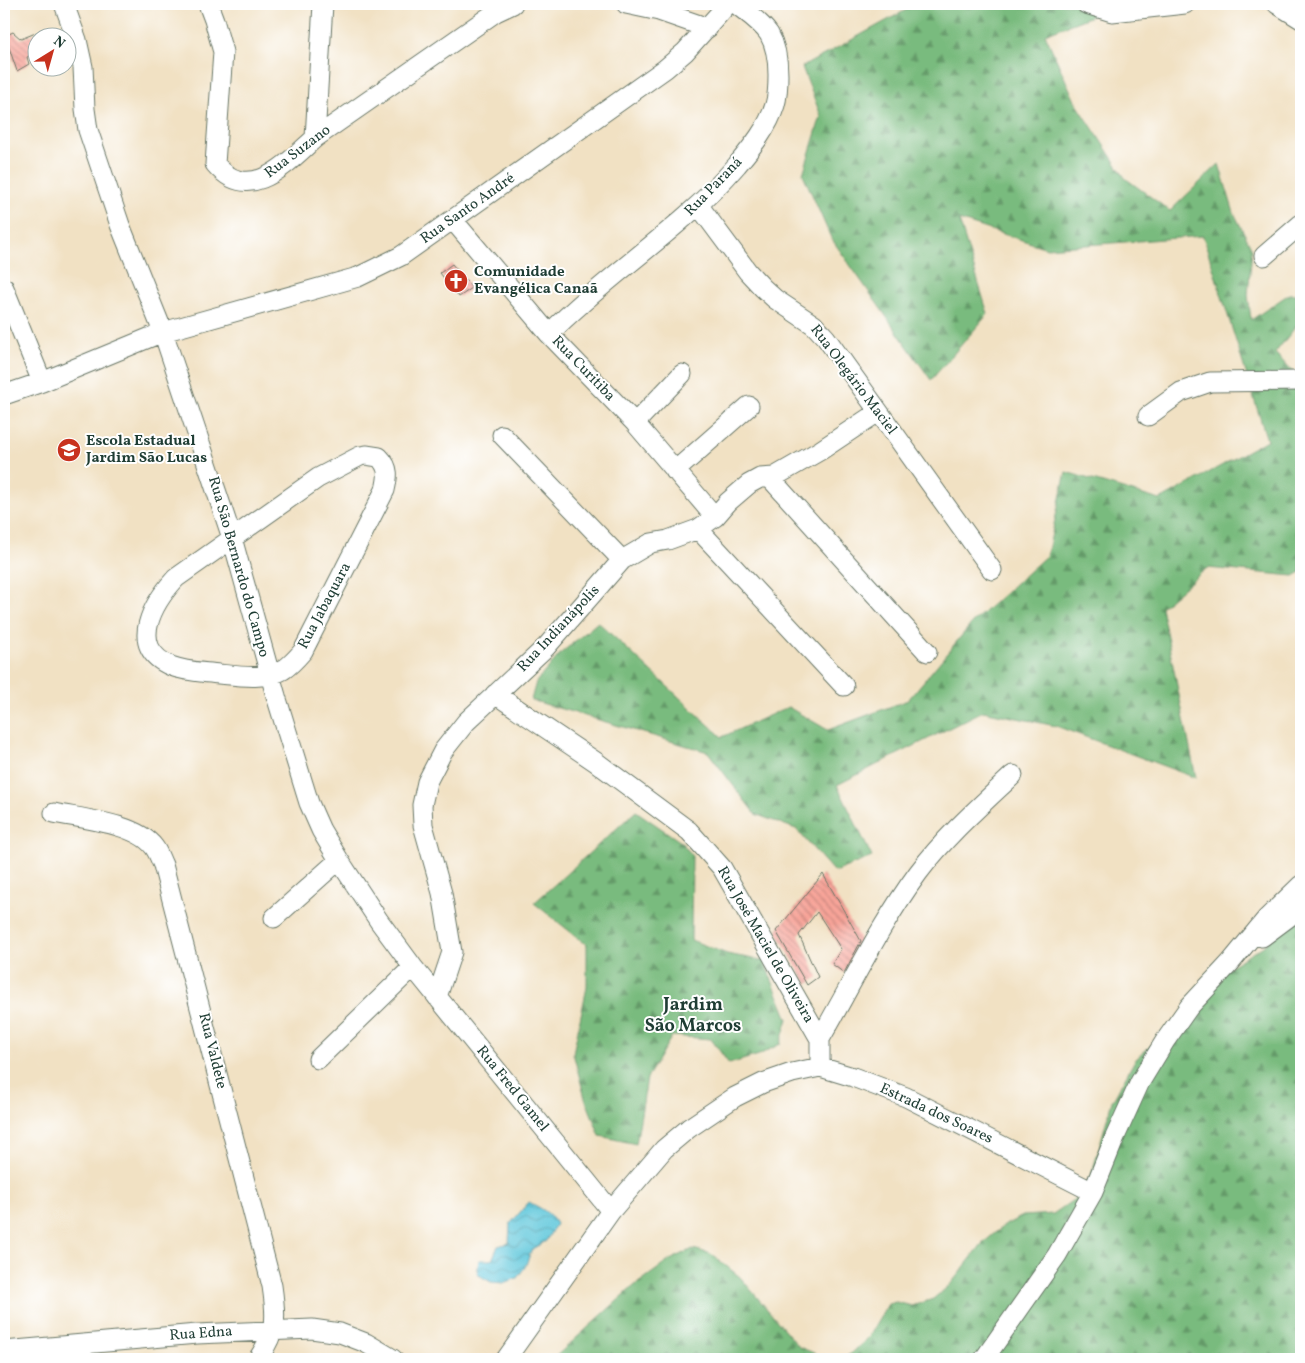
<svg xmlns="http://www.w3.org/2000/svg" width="1305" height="1363" font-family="Vollkorn,serif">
	<defs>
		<pattern id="forest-firs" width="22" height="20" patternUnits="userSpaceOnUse" patternTransform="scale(1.25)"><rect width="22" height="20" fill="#79bb7e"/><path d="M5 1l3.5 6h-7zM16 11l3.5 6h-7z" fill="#639968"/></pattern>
		<pattern id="water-waves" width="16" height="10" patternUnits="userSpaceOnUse" patternTransform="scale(1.25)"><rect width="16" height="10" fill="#5fc7db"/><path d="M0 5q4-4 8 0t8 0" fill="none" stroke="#4ea3b2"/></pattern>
		<pattern id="building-back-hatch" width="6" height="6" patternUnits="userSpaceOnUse" patternTransform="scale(1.25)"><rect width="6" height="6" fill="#f8a499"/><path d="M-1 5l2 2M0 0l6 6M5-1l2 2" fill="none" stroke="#c8877e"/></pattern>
	</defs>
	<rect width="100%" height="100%" fill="#fff"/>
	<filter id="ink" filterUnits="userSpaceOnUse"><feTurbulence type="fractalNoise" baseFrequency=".02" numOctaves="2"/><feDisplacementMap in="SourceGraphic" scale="10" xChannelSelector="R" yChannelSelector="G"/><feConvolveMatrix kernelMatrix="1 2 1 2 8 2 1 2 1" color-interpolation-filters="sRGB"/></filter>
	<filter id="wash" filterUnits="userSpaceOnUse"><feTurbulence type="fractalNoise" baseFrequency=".0096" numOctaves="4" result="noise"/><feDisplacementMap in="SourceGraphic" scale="20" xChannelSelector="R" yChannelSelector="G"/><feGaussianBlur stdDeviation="1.12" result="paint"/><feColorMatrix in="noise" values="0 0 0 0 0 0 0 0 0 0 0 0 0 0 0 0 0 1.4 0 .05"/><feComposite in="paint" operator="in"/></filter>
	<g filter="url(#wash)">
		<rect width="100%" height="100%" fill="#f1e1c3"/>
		<path fill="url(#forest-firs)" stroke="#4c7c59" d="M 917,4 L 1123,4 L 1045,34 L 1075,101 L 1125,178 L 1170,211 L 1219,164 L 1234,213 L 1252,249 L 1248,295 L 1251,320 L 1289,294 L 1301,294 L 1301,320 L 1275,353 L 1301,381 L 1301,572 L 1294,576 L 1207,568 L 1161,607 L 1196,778 L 1056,726 L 983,711 L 837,785 L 872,857 L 834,872 L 796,829 L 755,814 L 708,752 L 531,700 L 536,682 L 561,653 L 598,622 L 722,737 L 788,707 L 828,730 L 908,700 L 973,622 L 1047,555 L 1066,472 L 1160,500 L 1267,440 L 1203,236 L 1047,248 L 959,220 L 988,314 L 931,380 L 831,238 L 803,174 L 821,116 L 802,67 Z
			M 636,811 L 681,842 L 692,855 L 691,940 L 727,954 L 764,961 L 788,1019 L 780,1044 L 759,1055 L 729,1064 L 711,1039 L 672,1036 L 647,1078 L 636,1144 L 600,1136 L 585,1098 L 573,1053 L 587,987 L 587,945 L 534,903 Z
			M 1301,919 L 1301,1359 L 553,1359 L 634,1286 L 670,1260 L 693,1249 L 711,1254 L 740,1277 L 799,1347 L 829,1359 L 842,1358 L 852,1353 L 868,1338 L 888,1304 L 896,1302 L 912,1306 L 933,1299 L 950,1285 L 982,1244 L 1003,1226 L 1023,1216 L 1053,1214 L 1079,1196 L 1092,1173 L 1112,1101 L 1135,1060 L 1160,1037 L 1224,970 L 1262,947 L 1279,933 Z"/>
		<path fill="url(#water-waves)" stroke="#3f8288" d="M 529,1202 C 540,1208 550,1212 556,1224 L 546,1241 L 532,1249 L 525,1267 L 517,1278 L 503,1283 L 491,1282 L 477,1274 L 479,1260 L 492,1260 L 498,1246 L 509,1243 L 510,1224 Z"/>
		<g id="blocks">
			<path fill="url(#building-back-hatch)" d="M 13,32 L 21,39 L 38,32 L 38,53 L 27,57 L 29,64 L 17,71 L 5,36 Z
				M 452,264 L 472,288 L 459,297 L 440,273 Z
				M 823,874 L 861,941 L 844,973 L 832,964 L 841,949 L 817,912 L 799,935 L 818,977 L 807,985 L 776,931 Z"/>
		</g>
	</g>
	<g filter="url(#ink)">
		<use href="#blocks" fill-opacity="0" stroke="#687666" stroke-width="1"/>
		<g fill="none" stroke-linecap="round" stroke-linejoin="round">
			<g stroke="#687666" stroke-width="21">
				<path id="minor" d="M 64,4 L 77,40 L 83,67 L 85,109 L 88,130 L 120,225 L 163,332 L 232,538 L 276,696 L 309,803 L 321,830 L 339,860 L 379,921 L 413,967 L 611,1211
					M 208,4 L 214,20 L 223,52 L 215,164 C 250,205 286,164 315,138 L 496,12 L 513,4
					M 626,4 L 659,11 L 708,28
					M 1086,4 L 1112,12 L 1185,4
					M 1277,4 L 1301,19
					M 315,138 L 323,4
					M 699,206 L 748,272 L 763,288 L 775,299 L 814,325 L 826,338 L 992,570
					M 453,220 L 549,334 L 635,423 L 715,517
					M 1264,256 L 1301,224
					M 4,288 L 42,382
					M 549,334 C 608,274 681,230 737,165 C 752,147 768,128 775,105 C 778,95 778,85 778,75 C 778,62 776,46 769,34 C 761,22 747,13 736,4
					M 4,395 L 42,382 L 163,332 L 358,277 L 401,256 L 665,69 L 685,52 L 728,4
					M 1148,416 L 1181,392 L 1210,382 L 1301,381
					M 635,423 L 682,374
					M 502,435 L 622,560
					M 366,455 L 379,457 C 390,468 388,477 385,490 L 303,651 C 297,658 291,665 283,670 C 266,680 239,676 219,674 C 203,672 186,672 171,666 C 126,647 154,602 176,578 L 318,478 L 360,456 Z
					M 675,471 L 749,406
					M 770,478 L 927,652
					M 698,529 L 844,686
					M 495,694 L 596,762 L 689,831 L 722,868 L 820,1039 L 820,1067
					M 54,813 C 82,819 136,823 154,847 C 158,852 160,859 163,865 L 272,1286 C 277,1320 277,1330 258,1359
					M 274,918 L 339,860
					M 1262,937 L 1301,908
					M 437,997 L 452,952 L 442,893 L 423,825 L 422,805 L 427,782 L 443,751 L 466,722 L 546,647 L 622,560 L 651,543 L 668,540 L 698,529 L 715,517 L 728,502 L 749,484 L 760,478 L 774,477 L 821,450 L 878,412
					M 820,1039 C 852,984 880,925 918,873 C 946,836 980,806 1013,775
					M 318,1059 L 413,967
					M 4,1351 L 197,1334 L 312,1329 L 340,1333 L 366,1343 L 393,1359
					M 506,1359 L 611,1211 L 664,1149 L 689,1128 L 735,1097 L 763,1083 L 792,1073 L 820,1067 L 853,1077 L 906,1097 L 1093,1192
					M 984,1359 L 1057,1255 L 1093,1192 L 1115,1137 L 1140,1082 L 1165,1041 L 1189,1007 L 1230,963 L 1267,918 L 1301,885"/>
			</g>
			<use href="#minor" stroke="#fff" stroke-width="19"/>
		</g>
	</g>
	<defs>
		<g id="church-disc" transform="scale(1.25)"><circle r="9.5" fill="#c8321e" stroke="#fff"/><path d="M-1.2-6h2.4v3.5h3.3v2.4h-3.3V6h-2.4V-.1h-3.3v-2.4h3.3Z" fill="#fff"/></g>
		<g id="school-disc" transform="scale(1.25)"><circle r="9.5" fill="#c8321e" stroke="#fff"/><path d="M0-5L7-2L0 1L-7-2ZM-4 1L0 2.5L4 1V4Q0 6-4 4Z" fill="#fff"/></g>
	</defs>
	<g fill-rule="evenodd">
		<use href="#church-disc" x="456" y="281"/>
		<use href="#school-disc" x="69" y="450"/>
	</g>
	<g text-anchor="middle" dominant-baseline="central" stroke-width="4" stroke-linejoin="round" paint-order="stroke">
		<g font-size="15" fill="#1f3d34" stroke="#fff">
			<text transform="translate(298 152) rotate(-37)">Rua Suzano</text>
			<text transform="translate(714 187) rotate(-46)">Rua Paraná</text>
			<text transform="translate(468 209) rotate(-35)">Rua Santo André</text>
			<text transform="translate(583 369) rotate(46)">Rua Curitiba</text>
			<text transform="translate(853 380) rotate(53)">Rua Olegário Maciel</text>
			<text transform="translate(238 567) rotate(74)">Rua São Bernardo do Campo</text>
			<text transform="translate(325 606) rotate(-62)">Rua Jabaquara</text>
			<text transform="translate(559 629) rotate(-47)">Rua Indianápolis</text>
			<text transform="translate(765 945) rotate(60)">Rua José Maciel de Oliveira</text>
			<text transform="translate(212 1051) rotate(76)">Rua Valdete</text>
			<text transform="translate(512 1089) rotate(51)">Rua Fred Gamel</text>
			<text transform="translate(936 1114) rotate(25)">Estrada dos Soares</text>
			<text transform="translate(201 1334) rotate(-4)">Rua Edna</text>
		</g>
		<g font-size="15" font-weight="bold" fill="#1f3d34" stroke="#fff" text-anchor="start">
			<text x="474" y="272">Comunidade<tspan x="474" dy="17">Evangélica Canaã</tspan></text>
			<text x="86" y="441">Escola Estadual<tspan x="86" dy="17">Jardim São Lucas</tspan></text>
		</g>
		<g font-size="18" font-weight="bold" fill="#1f3d34" stroke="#fff">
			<text x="693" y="1005">Jardim<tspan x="693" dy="21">São Marcos</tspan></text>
		</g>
	</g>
	<rect width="1305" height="1363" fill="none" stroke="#fff" stroke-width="20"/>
	<g transform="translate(52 52) rotate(37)"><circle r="24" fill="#ffffff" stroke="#a5b1ae"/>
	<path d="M0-4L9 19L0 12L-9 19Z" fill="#c8321e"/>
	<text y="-8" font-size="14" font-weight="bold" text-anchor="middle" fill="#1f3d34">N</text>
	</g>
</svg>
